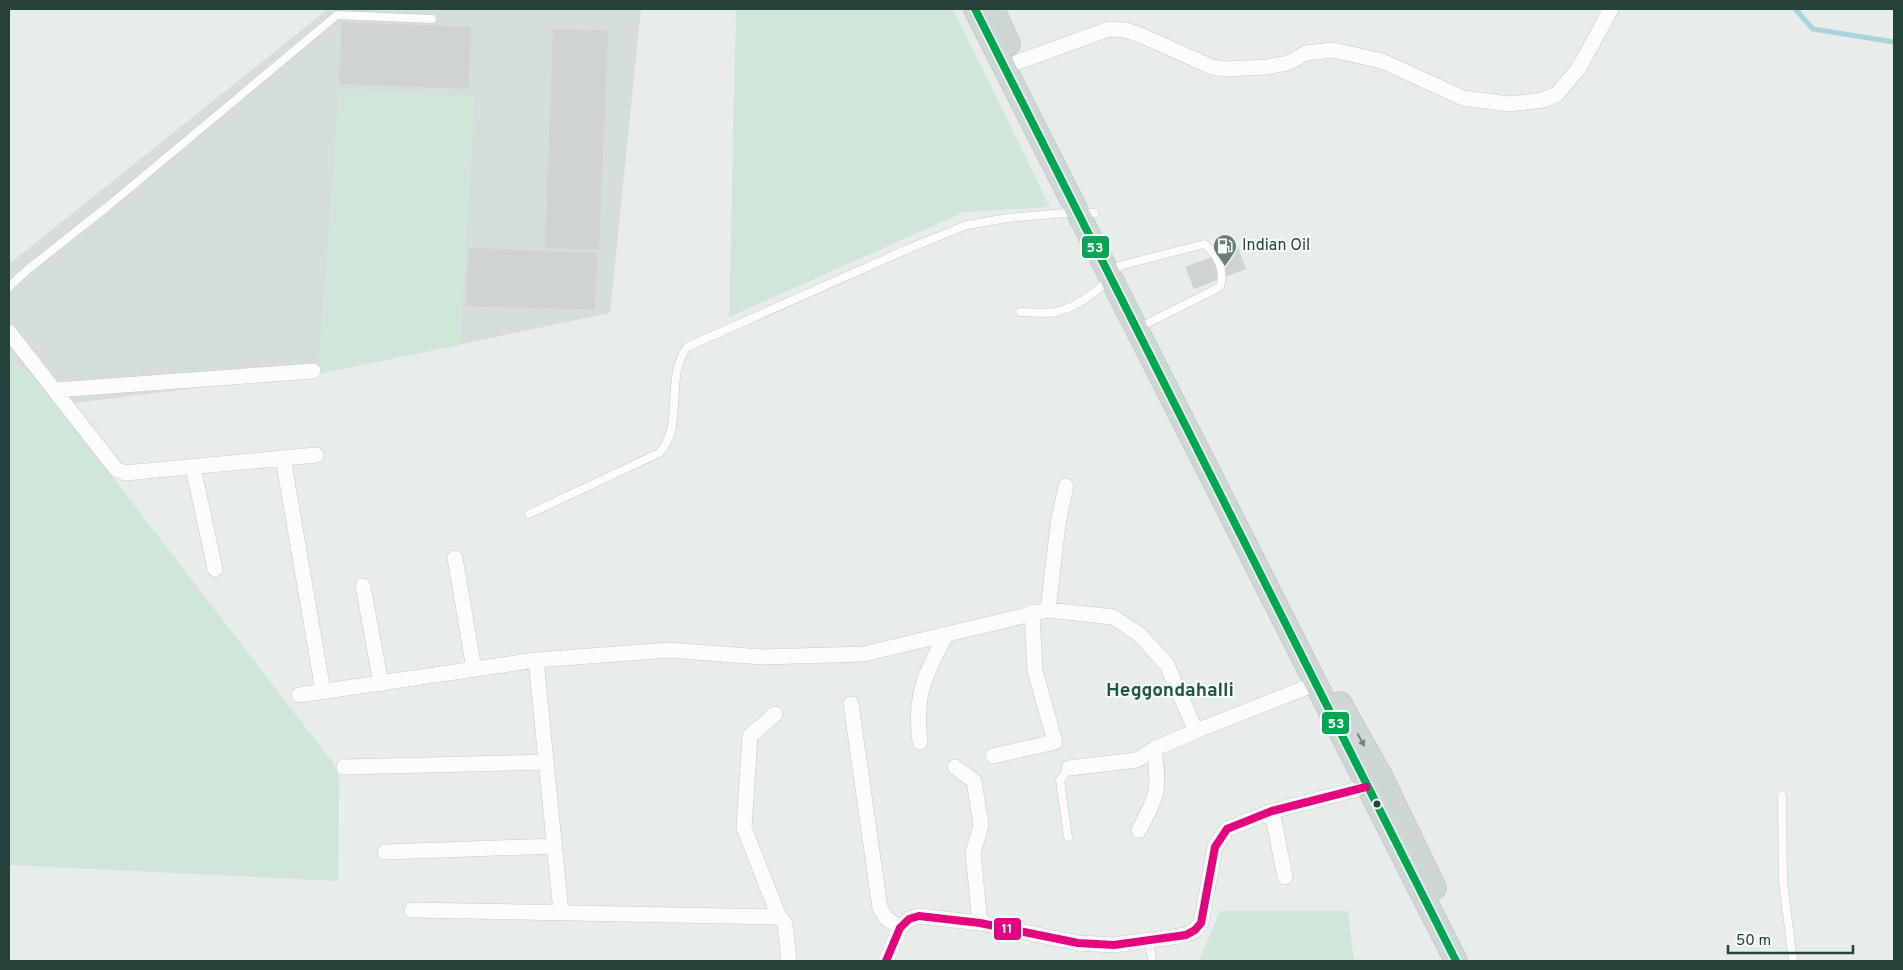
<svg xmlns="http://www.w3.org/2000/svg" width="1903" height="970" font-family="Overpass,sans-serif">
	<rect width="100%" height="100%" fill="#e8edeb"/>
	<path fill="#d6dedb" d="M 328,9 L 641,9 L 610,313 L 328,372 L 57,405 L 9,354 L 9,264 Z"/>
	<path fill="#d1e6d8" d="M 736,9 L 953,9 L 1050,207 L 964,212 L 729,317 Z
		M 339,89 L 475,96 L 460,345 L 318,373 Z
		M 9,354 L 57,405 L 333,763 L 339,776 L 338,881 L 9,865 Z
		M 1220,911 L 1348,911 L 1354,961 L 1199,961 Z"/>
	<g fill="none" stroke-linecap="round" stroke-linejoin="round">
		<path stroke="#a9d4db" stroke-width="5" d="M 1795,9 L 1813,29 L 1894,42"/>
	</g>
	<path fill="#cfd4d2" d="M 342,22 L 471,27 L 469,89 L 339,84 Z
		M 553,29 L 608,31 L 599,250 L 545,248 Z
		M 1238,247 L 1246,269 L 1194,289 L 1185,267 Z
		M 469,248 L 597,253 L 595,310 L 466,306 Z"/>
	<g fill="none" stroke-linecap="round" stroke-linejoin="round">
		<g stroke="#c5cac8" stroke-width="9">
			<path id="lane" d="M 9,287 L 27,270 L 107,207 L 337,15 L 432,19
				M 1020,312 C 1032,312 1045,314 1056,312 C 1080,307 1106,285 1119,266 L 1204,244 C 1218,254 1225,271 1220,287 L 1148,323
				M 529,514 L 659,453 C 685,428 664,379 687,347 L 910,248 L 967,225 L 1008,218 L 1078,212 L 1094,213
				M 1782,796 L 1783,882 L 1793,961
				M 1068,837 L 1060,780 L 1069,768
				M 1149,941 L 1152,961"/>
		</g>
		<g stroke="#c5cac8" stroke-width="16">
			<path id="street" d="M 1018,62 L 1109,29 L 1125,30 L 1138,34 L 1212,67 L 1224,69 L 1267,67 L 1288,63 L 1306,53 L 1333,50 L 1382,61 L 1463,98 L 1509,104 L 1543,100 L 1557,94 L 1579,68 L 1611,9
				M 9,332 L 116,469 L 125,473 L 316,455
				M 55,390 L 313,371
				M 283,458 L 323,691
				M 193,467 L 215,569
				M 455,558 L 474,669
				M 363,586 L 381,684
				M 1048,610 L 1058,524 L 1066,486
				M 536,660 L 561,912
				M 299,695 L 536,660 L 669,650 L 762,657 L 864,654 L 1048,610 L 1113,617 L 1139,634 L 1167,665 L 1196,731 L 1315,684
				M 851,704 L 880,908 L 886,918 L 900,928
				M 775,714 L 750,736 L 744,828 L 779,917
				M 920,742 C 914,694 925,676 946,634
				M 993,756 L 1055,742 L 1035,671 L 1032,612
				M 344,767 L 546,762
				M 955,767 L 974,781 L 981,825 L 973,853 L 980,923
				M 1069,768 L 1137,760 L 1154,749 L 1196,731
				M 1272,811 L 1285,877
				M 1139,830 C 1158,793 1160,791 1154,749
				M 385,852 L 555,846
				M 412,910 L 779,917 L 785,924 L 789,961
				M 886,961 L 900,928 L 909,919 L 919,916 L 980,923 L 1078,943 L 1114,945 L 1186,935 L 1195,930 L 1201,923 L 1215,847 L 1227,829 L 1272,811 L 1366,787"/>
		</g>
		<g stroke="#c3ccc9" stroke-width="24">
			<path id="primary" d="M 975,9 L 1456,961
				M 993,9 L 1009,44
				M 1340,703 L 1380,774 L 1435,888"/>
		</g>
		<use href="#lane" stroke="#fcfcfc" stroke-width="8"/>
		<use href="#street" stroke="#fcfcfc" stroke-width="15"/>
		<use href="#primary" stroke="#cfd7d5" stroke-width="22"/>
		<g stroke="#f7fbf9" stroke-width="11">
			<path id="bus-1" d="M 975,9 L 1456,961"/>
		</g>
		<g stroke="#f7fbf9" stroke-width="11">
			<path id="bus-2" d="M 886,961 L 900,928 L 909,919 L 919,916 L 980,923 L 1078,943 L 1114,945 L 1186,935 L 1195,930 L 1201,923 L 1215,847 L 1227,829 L 1272,811 L 1366,787"/>
		</g>
		<use href="#bus-1" stroke="#00a651" stroke-width="8"/>
		<use href="#bus-2" stroke="#e5007d" stroke-width="8"/>
	</g>
	<defs><path id="oneway-solid" d="M-6-.8H1V-3.2L6.5 0L1 3.2V.8H-6Z" transform="scale(1.25)"/></defs>
	<use fill="#718580" href="#oneway-solid" transform="translate(1361 740) rotate(61)"/>
	<defs>
		<g id="fuel-pin" transform="scale(1.25)"><path d="M0 17L-7.5 6A9.5 9.5 0 1 1 7.5 6Z" fill="#697e78" stroke="#f7fbf9"/><path d="M-5.5-6h7V0h2V4h1.3V-2.5L3-4.5l.8-.8L6-3V5H2.5V1h-1V6h-7ZM-4.2-4.7v3.2H.2V-4.7Z" fill="#fff"/></g>
	</defs>
	<g fill-rule="evenodd">
		<use href="#fuel-pin" x="1225" y="246"/>
	</g>
	<circle fill="#24423a" stroke="#f7fbf9" stroke-width="2" cx="1377" cy="804" r="4.5"/>
	<g text-anchor="middle" dominant-baseline="central" stroke-width="4" stroke-linejoin="round" paint-order="stroke">
		<g font-size="16" fill="#24423a" stroke="#f7fbf9" text-anchor="start">
			<text x="1242" y="246">Indian Oil</text>
		</g>
		<g font-size="19" font-weight="bold" fill="#1f5548" stroke="#f7fbf9">
			<text x="1170" y="691">Heggondahalli</text>
		</g>
	</g>
	<g stroke="#f7fbf9" stroke-width="2">
		<rect x="1081" y="235" width="29" height="24" rx="5" fill="#00a651"/>
		<rect x="1321" y="711" width="29" height="24" rx="5" fill="#00a651"/>
		<rect x="993" y="917" width="29" height="24" rx="5" fill="#e5007d"/>
	</g>
	<g font-size="14" text-anchor="middle" font-weight="bold" fill="#fff">
		<text x="1095" y="252">53</text>
		<text x="1336" y="728">53</text>
		<text x="1007" y="933">11</text>
	</g>
	<rect width="1903" height="970" fill="none" stroke="#24423a" stroke-width="20"/>
	<path d="M1728 945v8h125v-8" fill="none" stroke="#24423a" stroke-width="2.5"/>
	<text x="1736" y="945" font-size="15" fill="#24423a" stroke="#f7fbf9" stroke-width="4" paint-order="stroke">50 m</text>
</svg>
